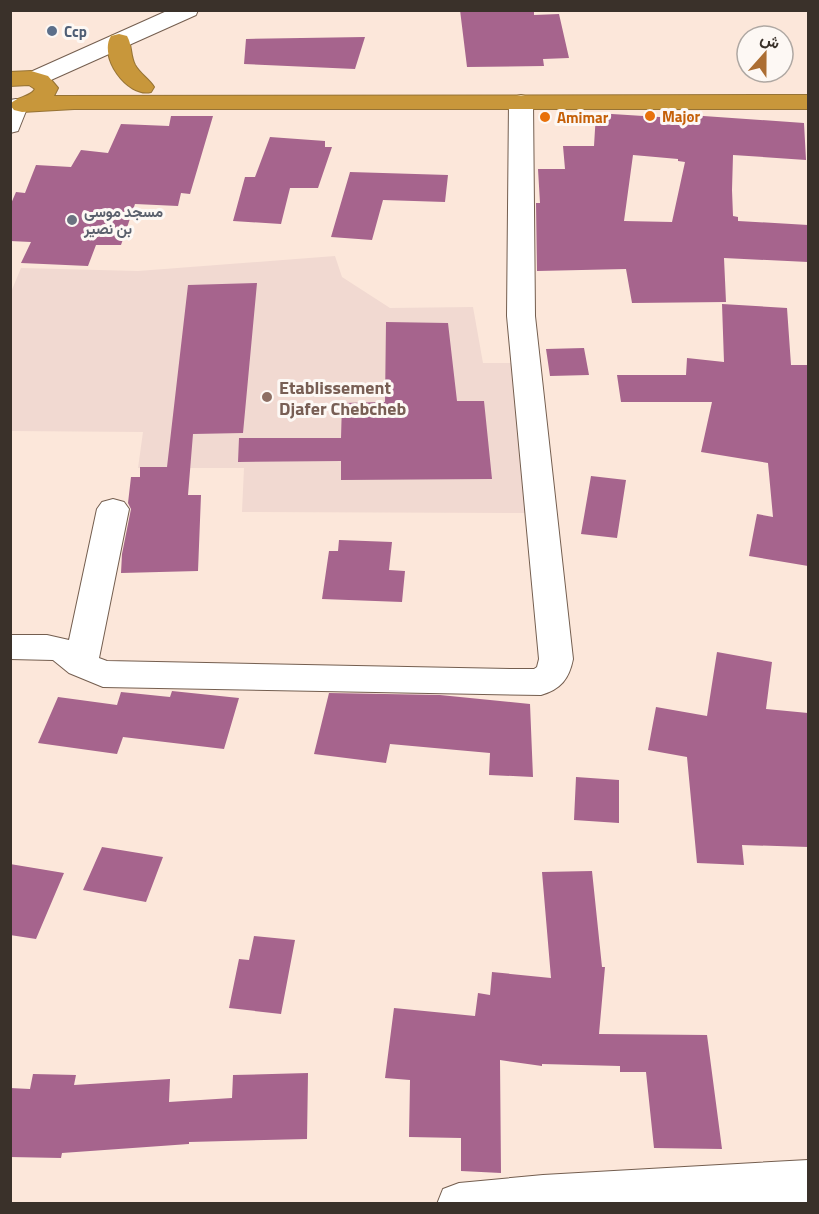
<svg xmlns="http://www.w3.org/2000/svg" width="819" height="1214" font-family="'Titillium Web',Vazirmatn,sans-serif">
	<rect width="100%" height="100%" fill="#fce7da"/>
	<path fill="#f1d9d1" d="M 335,256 L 342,277 L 390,308 L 473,307 L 483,363 L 522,363 L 525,513 L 242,512 L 244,468 L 138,468 L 143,432 L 11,431 L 11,292 L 21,268 L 138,271 Z"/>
	<path fill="#a6648d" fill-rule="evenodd" d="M 460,10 L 534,10 L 534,15 L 559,14 L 569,58 L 543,59 L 544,66 L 467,67 Z
		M 365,37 L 355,69 L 244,64 L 246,39 Z
		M 596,113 L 675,118 L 675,114 L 804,123 L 806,160 L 733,155 L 732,190 L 733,216 L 738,217 L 738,221 L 808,225 L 808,262 L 724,258 L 726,302 L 632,303 L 626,269 L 537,271 L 536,203 L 540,203 L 538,169 L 565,169 L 563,146 L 594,146 ZM 633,155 L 678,159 L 678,161 L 685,162 L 672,222 L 624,221 Z
		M 171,116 L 213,116 L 190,194 L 181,193 L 178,206 L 135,204 L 121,245 L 96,245 L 88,266 L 21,263 L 31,242 L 10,241 L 10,206 L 16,192 L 25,193 L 36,165 L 71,167 L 81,150 L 108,153 L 121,124 L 169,126 Z
		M 270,137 L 325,141 L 325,147 L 332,147 L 318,188 L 290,188 L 281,224 L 233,221 L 245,177 L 255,177 Z
		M 350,172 L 448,175 L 445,202 L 383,200 L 372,240 L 331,237 Z
		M 257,283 L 243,433 L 193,434 L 188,495 L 201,495 L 198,571 L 121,573 L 122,554 L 131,509 L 128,503 L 131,477 L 140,477 L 140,467 L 167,467 L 188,285 Z
		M 722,304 L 787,308 L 791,365 L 808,365 L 808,566 L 749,556 L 757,514 L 773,517 L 768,463 L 701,452 L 712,402 L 621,402 L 617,375 L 686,375 L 687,358 L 724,362 Z
		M 386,322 L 448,323 L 457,401 L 484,401 L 492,479 L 341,480 L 341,461 L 238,462 L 239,438 L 341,438 L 342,403 L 385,402 Z
		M 584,348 L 589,375 L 550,376 L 546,349 Z
		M 591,476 L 626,480 L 617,538 L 581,534 Z
		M 339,540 L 392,542 L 389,570 L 405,571 L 402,602 L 322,599 L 329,551 L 338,551 Z
		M 717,652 L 772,662 L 766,709 L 808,713 L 808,847 L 742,845 L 744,865 L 697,863 L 687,757 L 648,750 L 656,707 L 707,716 Z
		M 172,691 L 239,698 L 224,749 L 123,737 L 117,754 L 38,743 L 58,697 L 117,705 L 121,692 L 170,697 Z
		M 329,693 L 440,695 L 530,704 L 533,777 L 489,775 L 490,753 L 390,744 L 386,763 L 314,754 Z
		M 576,777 L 619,780 L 619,823 L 574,820 Z
		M 102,847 L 163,857 L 146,902 L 83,890 Z
		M 10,864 L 64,873 L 36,939 L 10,935 Z
		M 592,871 L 602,967 L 605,967 L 599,1034 L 707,1035 L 722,1149 L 654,1148 L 646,1072 L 620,1072 L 620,1066 L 542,1064 L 542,1066 L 500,1060 L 501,1173 L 461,1171 L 461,1138 L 409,1137 L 410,1080 L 385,1078 L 394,1008 L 475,1016 L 478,993 L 490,995 L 492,972 L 551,978 L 542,872 Z
		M 254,936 L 295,940 L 281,1014 L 229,1008 L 239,959 L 249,960 Z
		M 308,1073 L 307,1139 L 189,1142 L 189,1144 L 62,1153 L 61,1158 L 10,1157 L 10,1088 L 30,1089 L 33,1074 L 76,1075 L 74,1085 L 170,1079 L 169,1102 L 232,1098 L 233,1075 Z"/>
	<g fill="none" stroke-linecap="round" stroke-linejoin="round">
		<g stroke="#745e4f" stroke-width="2">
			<path id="minor" d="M 169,10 L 198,10 L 196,15 L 42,84 L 34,86 L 26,84 L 23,79 L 26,74 Z
				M 521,95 L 529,97 L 533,102 L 535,316 L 573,659 C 569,679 561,689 541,695 L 103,687 L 69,673 L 53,660 L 10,659 L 10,635 L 47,635 L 69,640 L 97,509 L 102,502 L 113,499 L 124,502 L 129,509 L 99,658 L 107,661 L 512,669 L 534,669 L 537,667 L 539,659 L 507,316 L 509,102 L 513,97 Z
				M 16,99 L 24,101 L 28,106 L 18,131 L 10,133 L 10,100 Z
				M 808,1160 L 808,1202 L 437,1204 L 443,1189 L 459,1183 L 543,1175 Z"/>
		</g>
		<g stroke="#967335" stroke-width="2">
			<path id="highway" d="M 119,34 L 127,36 C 132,44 130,55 135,65 C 140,74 149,79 154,87 L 151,92 C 127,98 98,56 111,36 Z
				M 31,71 L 48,76 L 58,88 L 54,96 L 808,95 L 808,109 L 74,109 L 22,112 L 14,110 L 10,105 C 16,96 30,98 35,89 L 29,85 L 10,86 L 10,72 Z"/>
		</g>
		<use href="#minor" fill="#fff" fill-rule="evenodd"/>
		<use href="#highway" fill="#c8973b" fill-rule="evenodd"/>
	</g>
	<circle fill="#5c6f8a" stroke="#fdf8f4" stroke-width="2" cx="52" cy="31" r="6"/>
	<g fill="#e8710a" stroke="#fdf8f4" stroke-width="2">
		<circle cx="650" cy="116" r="6"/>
		<circle cx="545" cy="117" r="6"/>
	</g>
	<circle fill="#6b7280" stroke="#fdf8f4" stroke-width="2" cx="72" cy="220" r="6"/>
	<circle fill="#8d6e63" stroke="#fdf8f4" stroke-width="2" cx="267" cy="397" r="6"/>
	<g text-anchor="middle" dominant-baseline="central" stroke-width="6" stroke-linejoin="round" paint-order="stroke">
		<g font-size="15" font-weight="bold" fill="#4e5e75" stroke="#fdf8f4" text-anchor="start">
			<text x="64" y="31">Ccp</text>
		</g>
		<g font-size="15" font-weight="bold" fill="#c56008" stroke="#fdf8f4" text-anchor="start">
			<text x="662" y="116">Major</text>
			<text x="557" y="117">Amimar</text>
		</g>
		<g font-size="15" font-weight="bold" fill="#5b616d" stroke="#fdf8f4" text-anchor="start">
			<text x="84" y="211">مسجد موسى<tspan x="84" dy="17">بن نصير</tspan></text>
		</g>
		<g font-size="18" font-weight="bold" fill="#785e54" stroke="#fdf8f4" text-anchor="start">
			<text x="279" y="387">Etablissement<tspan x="279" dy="21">Djafer Chebcheb</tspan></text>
		</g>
	</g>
	<rect width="819" height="1214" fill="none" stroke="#3a312a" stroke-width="24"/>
	<g transform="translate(765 54) rotate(21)"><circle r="28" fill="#fdf8f4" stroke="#afa8a3" stroke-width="1.5"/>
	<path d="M0-4.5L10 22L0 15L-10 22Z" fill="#ac6e33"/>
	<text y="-9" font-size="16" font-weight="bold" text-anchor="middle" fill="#3a312a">ش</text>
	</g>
</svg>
